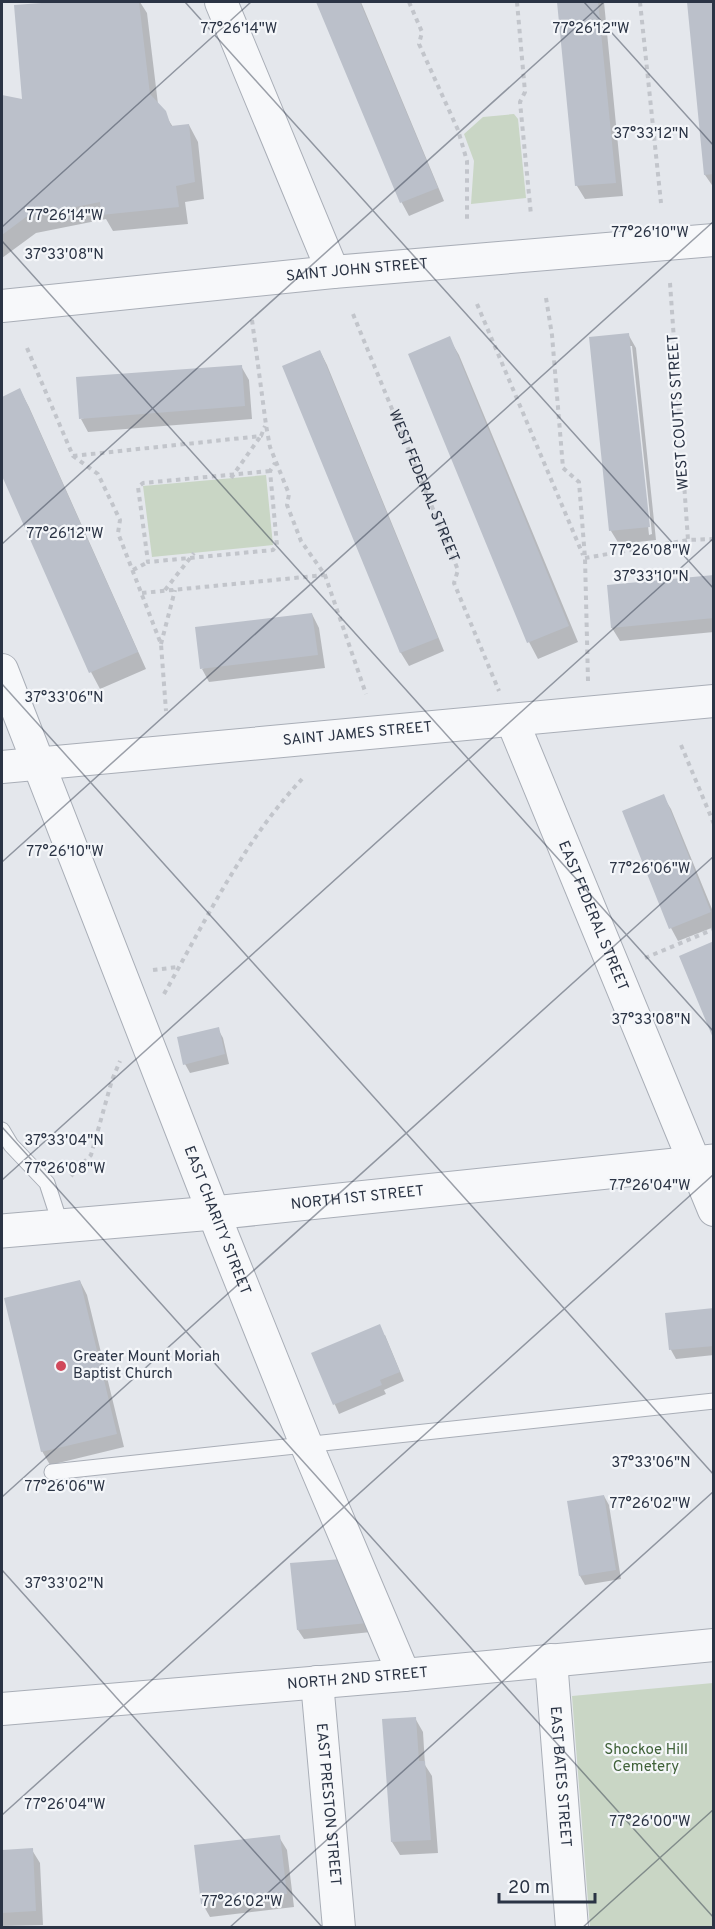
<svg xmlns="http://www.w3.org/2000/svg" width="715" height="1929" font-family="Overpass,sans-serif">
	<rect width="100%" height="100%" fill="#e4e7ec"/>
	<path fill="#c9d6c5" d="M 514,114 L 518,119 L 526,198 L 471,204 L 474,161 L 464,134 L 483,117 Z
		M 266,475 L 273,545 L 152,557 L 143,486 Z
		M 713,1683 L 713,1927 L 590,1927 L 572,1696 Z"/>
	<path fill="#0003" fill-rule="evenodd" d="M 73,2 L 140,2 L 147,13 L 158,104 L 173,127 L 189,125 L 198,142 L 204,199 L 185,202 L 188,224 L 113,231 L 106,219 L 36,233 L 2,258 L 2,97 L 23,100 L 16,6 Z
		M 317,2 L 361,2 L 444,201 L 409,216 L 402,203 Z
		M 559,2 L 604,2 L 623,196 L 585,199 L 577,186 Z
		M 689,2 L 714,2 L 714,188 L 705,175 Z
		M 628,334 L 636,348 L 656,540 L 619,544 L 611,531 ZM 629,346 L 632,346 L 652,534 L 649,535 Z
		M 449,338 L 459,355 L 578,642 L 538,659 L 529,642 Z
		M 320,351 L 327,365 L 444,651 L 409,666 L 401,653 Z
		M 241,366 L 249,380 L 252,419 L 88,432 L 81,419 Z
		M 20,390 L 29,407 L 146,669 L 100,689 L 91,672 L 2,472 L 2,398 Z
		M 714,576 L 714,632 L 620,641 L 612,628 L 608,586 Z
		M 312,614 L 319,628 L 325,668 L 209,682 L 202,669 Z
		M 663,796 L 671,809 L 714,914 L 714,927 L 678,941 L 671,928 Z
		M 218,1029 L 223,1038 L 229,1064 L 190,1073 L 185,1064 Z
		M 80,1281 L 87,1295 L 124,1447 L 50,1465 L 42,1451 Z
		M 714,1309 L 714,1355 L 676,1359 L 671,1350 L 667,1314 Z
		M 385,1335 L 404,1381 L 384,1390 L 386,1394 L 339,1414 L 313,1354 Z
		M 604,1496 L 609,1505 L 621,1579 L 585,1585 L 580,1576 Z
		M 341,1560 L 371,1632 L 304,1639 L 298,1630 Z
		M 415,1718 L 423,1732 L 425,1765 L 432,1776 L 438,1853 L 400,1855 L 392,1842 Z
		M 279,1837 L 287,1850 L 294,1907 L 210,1917 L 202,1903 Z
		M 32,1850 L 40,1863 L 43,1925 L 2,1926 L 2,1851 Z"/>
	<path fill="#bbc0ca" d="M 55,2 L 139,2 L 150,94 L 166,111 L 171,126 L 189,124 L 195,182 L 176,186 L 179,207 L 101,215 L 100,202 L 26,217 L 2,235 L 2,95 L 22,99 L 14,5 Z
		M 316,2 L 360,2 L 438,188 L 400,203 Z
		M 557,2 L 598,2 L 616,183 L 575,186 Z
		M 687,2 L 714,2 L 714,174 L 704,175 Z
		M 629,333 L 650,527 L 609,531 L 589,337 Z
		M 450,336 L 569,626 L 527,643 L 408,354 Z
		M 320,350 L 438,638 L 400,653 L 282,366 Z
		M 242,365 L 245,406 L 79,419 L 76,377 Z
		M 20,388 L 138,652 L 89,673 L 2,476 L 2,397 Z
		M 714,575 L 714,618 L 611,628 L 607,585 Z
		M 312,613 L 318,655 L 200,669 L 195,627 Z
		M 664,794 L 711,912 L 669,929 L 622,811 Z
		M 714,941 L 714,1038 L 713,1038 L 679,956 Z
		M 219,1027 L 225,1054 L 183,1065 L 177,1037 Z
		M 80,1280 L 117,1434 L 41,1452 L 4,1298 Z
		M 714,1308 L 714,1346 L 669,1350 L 665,1313 Z
		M 380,1324 L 400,1372 L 380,1380 L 382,1385 L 333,1405 L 311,1353 Z
		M 604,1495 L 616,1570 L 579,1576 L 567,1501 Z
		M 342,1559 L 368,1623 L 297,1630 L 290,1563 Z
		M 416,1717 L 419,1761 L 425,1761 L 431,1840 L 391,1842 L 382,1719 Z
		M 280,1835 L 287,1894 L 201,1904 L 194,1845 Z
		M 33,1848 L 36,1911 L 2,1913 L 2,1850 Z"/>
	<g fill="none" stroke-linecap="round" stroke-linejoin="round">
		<g stroke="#a9aeb7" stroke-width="17">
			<path id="service" d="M 2,1130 L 11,1145 L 47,1183 L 61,1226
				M 52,1472 L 714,1401"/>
		</g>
		<g stroke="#a9aeb7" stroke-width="34">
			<g id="minor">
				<path d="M 221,2 L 333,272"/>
				<path id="s2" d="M 2,306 L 333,272 L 714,240"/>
				<path id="s3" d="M 2,670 L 223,1237 L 306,1444 L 404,1675"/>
				<path id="s4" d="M 512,720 L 714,1210"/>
				<path id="s5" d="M 2,767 L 714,701"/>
				<path id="s6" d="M 551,1660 L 572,1928"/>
				<path id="s7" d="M 317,1682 L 339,1928"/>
				<path id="s8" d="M 2,1709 L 404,1675 L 714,1645"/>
			</g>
		</g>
		<g stroke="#a9aeb7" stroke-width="35">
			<g id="tertiary">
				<path id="s9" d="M 2,1231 L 213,1213 L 714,1161"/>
			</g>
		</g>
		<g stroke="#c2c5cb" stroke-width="4" stroke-dasharray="4.5 4.5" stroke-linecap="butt">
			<path d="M 409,2 L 422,32 L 419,44 L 458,130 L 467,161 L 467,221"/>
			<path d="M 517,2 L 525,92 L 520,102 L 531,215"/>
			<path d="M 640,2 L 661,203"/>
			<path d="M 670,283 L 688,540"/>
			<path d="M 546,298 L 552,335 L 563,468 L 579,482 L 585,558 L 588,681"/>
			<path d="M 477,304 L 583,555"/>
			<path id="s1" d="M 353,314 L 458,570 L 454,583 L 499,691"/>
			<path d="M 252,320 L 266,425 L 270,447 L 289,494 L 287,505 L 301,541 L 325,575 L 366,694"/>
			<path d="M 27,348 L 73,456 L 98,474 L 120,520 L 118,533 L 161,644 L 166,711"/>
			<path d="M 73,456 L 261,436 L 265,426"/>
			<path d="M 270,471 L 143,483 L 138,487 L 148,562 L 273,550 L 277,545 L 270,471 L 275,463"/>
			<path d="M 231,478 L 260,437"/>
			<path d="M 585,558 L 688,540 L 714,539"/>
			<path d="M 133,570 L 148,562"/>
			<path d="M 165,590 L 194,553"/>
			<path d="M 142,593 L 325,575"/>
			<path d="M 161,644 L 175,590"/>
			<path d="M 681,745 L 714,824"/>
			<path d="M 645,958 L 714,929"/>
			<path d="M 153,970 L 178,967"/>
			<path d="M 164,994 C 206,920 243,842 302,779"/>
			<path d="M 71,1176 L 91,1155 L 112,1080 L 120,1061"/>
		</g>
		<use href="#service" stroke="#f7f8fa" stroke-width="15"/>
		<use href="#minor" stroke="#f7f8fa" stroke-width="32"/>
		<use href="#tertiary" stroke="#f7f8fa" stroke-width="33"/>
	</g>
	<path fill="none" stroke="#2b3445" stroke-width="1.5" stroke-opacity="0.45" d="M 185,2 L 714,589M 584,2 L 714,146M 2,227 L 251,2M 2,241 L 714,1032M 2,544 L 604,2M 2,684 L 714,1475M 2,862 L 714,221M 2,1127 L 714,1918M 2,1180 L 714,538M 2,1497 L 714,856M 2,1570 L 323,1928M 2,1815 L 714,1174M 229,1928 L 714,1491M 582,1928 L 714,1809"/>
	<circle fill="#d1495b" stroke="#f4f6f9" stroke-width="2" cx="61" cy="1366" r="6"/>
	<g text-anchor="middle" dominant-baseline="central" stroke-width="4.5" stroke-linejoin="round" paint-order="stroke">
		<g font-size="15" fill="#2b3445" stroke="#f4f6f9">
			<text stroke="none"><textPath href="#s2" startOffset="357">SAINT JOHN STREET</textPath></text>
			<text transform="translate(679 412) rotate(-94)">WEST COUTTS STREET</text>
			<text stroke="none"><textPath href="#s1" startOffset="186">WEST FEDERAL STREET</textPath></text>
			<text stroke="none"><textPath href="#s5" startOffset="357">SAINT JAMES STREET</textPath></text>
			<text stroke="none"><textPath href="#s4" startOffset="212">EAST FEDERAL STREET</textPath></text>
			<text stroke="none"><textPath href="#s9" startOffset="357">NORTH 1ST STREET</textPath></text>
			<text stroke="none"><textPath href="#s3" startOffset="591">EAST CHARITY STREET</textPath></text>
			<text stroke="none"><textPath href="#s8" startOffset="357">NORTH 2ND STREET</textPath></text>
			<text stroke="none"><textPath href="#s6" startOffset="117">EAST BATES STREET</textPath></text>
			<text stroke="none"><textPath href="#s7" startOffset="123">EAST PRESTON STREET</textPath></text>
		</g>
		<g font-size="15" fill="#2b3445" stroke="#f4f6f9" text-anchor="start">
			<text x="73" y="1357">Greater Mount Moriah<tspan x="73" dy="17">Baptist Church</tspan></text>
		</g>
		<g font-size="15" fill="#3f6138" stroke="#f4f6f9">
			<text x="646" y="1750">Shockoe Hill<tspan x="646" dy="17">Cemetery</tspan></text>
		</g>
	</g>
	<g font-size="15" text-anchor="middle" fill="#2b3445" stroke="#f4f6f9" stroke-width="4.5" stroke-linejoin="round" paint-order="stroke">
		<text x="239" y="33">77°26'14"W</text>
		<text x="591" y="33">77°26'12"W</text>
		<text x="651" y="138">37°33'12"N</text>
		<text x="65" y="220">77°26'14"W</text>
		<text x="650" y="237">77°26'10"W</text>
		<text x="64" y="259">37°33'08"N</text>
		<text x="65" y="538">77°26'12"W</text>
		<text x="650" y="555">77°26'08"W</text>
		<text x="651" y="581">37°33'10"N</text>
		<text x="64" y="702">37°33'06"N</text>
		<text x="65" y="856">77°26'10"W</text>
		<text x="650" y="873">77°26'06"W</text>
		<text x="651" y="1024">37°33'08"N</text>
		<text x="64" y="1145">37°33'04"N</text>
		<text x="65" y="1173">77°26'08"W</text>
		<text x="650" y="1190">77°26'04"W</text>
		<text x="651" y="1467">37°33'06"N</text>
		<text x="65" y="1491">77°26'06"W</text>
		<text x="650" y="1508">77°26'02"W</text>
		<text x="64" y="1588">37°33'02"N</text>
		<text x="65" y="1809">77°26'04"W</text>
		<text x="650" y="1826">77°26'00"W</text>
		<text x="242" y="1906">77°26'02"W</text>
	</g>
	<rect width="715" height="1929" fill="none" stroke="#2b3445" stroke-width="6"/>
	<path d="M499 1893v9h96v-9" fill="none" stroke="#2b3445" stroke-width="3"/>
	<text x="508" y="1893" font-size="18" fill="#2b3445" stroke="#f4f6f9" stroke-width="4.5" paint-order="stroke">20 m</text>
</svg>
